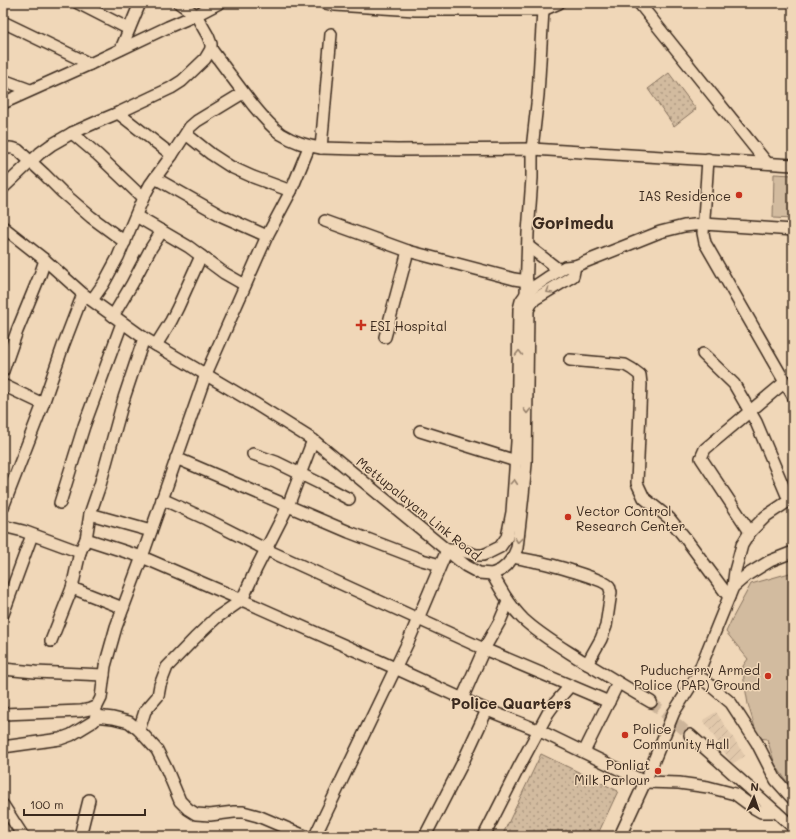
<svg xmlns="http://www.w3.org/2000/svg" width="796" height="839" font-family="Mali,sans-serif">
<defs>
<pattern id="industrial-furrows" width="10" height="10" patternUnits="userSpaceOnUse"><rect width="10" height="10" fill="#e1c8ab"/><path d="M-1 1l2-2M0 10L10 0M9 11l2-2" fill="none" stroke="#c2ac93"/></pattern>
<pattern id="park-dots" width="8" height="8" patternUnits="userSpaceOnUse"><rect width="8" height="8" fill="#d2bb9f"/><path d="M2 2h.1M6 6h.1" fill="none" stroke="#ac9881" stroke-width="1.8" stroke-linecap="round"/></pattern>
</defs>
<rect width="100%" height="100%" fill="#f0d7b8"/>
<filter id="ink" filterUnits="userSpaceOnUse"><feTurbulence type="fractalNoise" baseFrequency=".025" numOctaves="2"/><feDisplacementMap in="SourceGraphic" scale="8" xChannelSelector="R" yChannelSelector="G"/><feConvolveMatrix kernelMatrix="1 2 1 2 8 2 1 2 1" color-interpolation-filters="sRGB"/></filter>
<g filter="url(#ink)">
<!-- industrial -->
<path fill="url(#industrial-furrows)" d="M716,712L745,756L732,764L703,720Z"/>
<!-- grass -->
<g fill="#d2bb9f" stroke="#86725e">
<path d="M774,174L793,175V219L773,218Z"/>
<path d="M793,572V791L775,764L767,739L758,738L748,704L744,681L743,666L748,659L726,632L732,619L751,584Z"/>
</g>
<!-- park -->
<g fill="url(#park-dots)" stroke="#86725e">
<path d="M669,73L696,109L674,126L648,89Z"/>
<path d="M541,754L618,791L597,836H502Z"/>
</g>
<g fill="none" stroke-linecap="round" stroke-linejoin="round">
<!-- minor-tunnel -->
<path stroke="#ccb499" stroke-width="11" stroke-dasharray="11 5.5" stroke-linecap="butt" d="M651,702L673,720L690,735"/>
<!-- minor casing -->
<g stroke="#3b2a1e" stroke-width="14">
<g id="minor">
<path d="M78,3L129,29"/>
<path d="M325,3L335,5L415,10H543L559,3"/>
<path d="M639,3L767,163"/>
<path d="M3,22L90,64"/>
<path d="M121,49L140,3"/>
<path d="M211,49C225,68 239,87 253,105C262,116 270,126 281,134C294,142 307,146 321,148L397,150L532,149L793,165"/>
<path d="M3,80L30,90"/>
<path d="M3,103L90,64L168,27L196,15L219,3"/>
<path d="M118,113L172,155"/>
<path d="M72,133L98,155L143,198"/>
<path d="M186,134L211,154L231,167L253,177L291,191"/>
<path d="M321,148L331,34"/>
<path d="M3,150C8,147 12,147 18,150L44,174L62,192L91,217L125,242"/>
<path d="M708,159L703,233L705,243L793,396"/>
<path d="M155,178L222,216L267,236"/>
<path d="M3,188L40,153L51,145L72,133L99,121L118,113L171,88L182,81L205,59L211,49V44L208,36L196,15L179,3"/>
<path d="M136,216L189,247L224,273L245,285"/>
<path d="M325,221L408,251L514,279L527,281"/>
<path d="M3,227L45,260L83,294L144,338L254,403L313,440L466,566L479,573L492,574L501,570L507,565L513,557L517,548L523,495L526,464L528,310L531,304L535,299L573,276L575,266"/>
<path d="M528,246L559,270"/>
<path d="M526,294L528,233L532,178V149L538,95L543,10"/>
<path d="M92,300L104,283L118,257L143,198L150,185L172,155L190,127L197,121L243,93"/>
<path d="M113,316L132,284L151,248L162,231"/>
<path d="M385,337L408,251"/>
<path d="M156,345L171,321L178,307L201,256"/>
<path d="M703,354L734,384L756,422L789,500"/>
<path d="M570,360L625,365L632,369L640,375L641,384L637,483L644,498L669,518L686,539L729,597"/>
<path d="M3,371L17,331L40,275L45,260"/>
<path d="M3,385L43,404"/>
<path d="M420,431L516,461"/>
<path d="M253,454L276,462L319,483L349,499"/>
<path d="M176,458L349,532L422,560L440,565"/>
<path d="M162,499L206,519L267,550L484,649L609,702"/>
<path d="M60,503L84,426L122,323"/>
<path d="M3,507L43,404L63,346L83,294"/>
<path d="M90,514L151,531"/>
<path d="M3,526L23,531L80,552"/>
<path d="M750,532L701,458L705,449L785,382"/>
<path d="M86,539L142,557L242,600L395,668L487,710L538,730L645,782L679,783L708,787L735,794L754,808L761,812H776"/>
<path d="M447,550H460L476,555H483L488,553L500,547L507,537L512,512L517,442L519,309L521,301L526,294L535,286L547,278L565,267L575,266L660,232L684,226L704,224L793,230"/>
<path d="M513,557C521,559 530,560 538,562C550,564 603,579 609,586C610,587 610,591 611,592L606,626L601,639L587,664"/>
<path d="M492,574C501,590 510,606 523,619C540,635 561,647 581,660C604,674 627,688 651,702"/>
<path d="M733,587L735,571L742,545L750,532L766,516L793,498"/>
<path d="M72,588L123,608"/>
<path d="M3,614L32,535"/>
<path d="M51,641L72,588L80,552L86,539L90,514L100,485L124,398L144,338"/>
<path d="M3,669L35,672L104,675"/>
<path d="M697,676L704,680L731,703L757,743L776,780L793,799"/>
<path d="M462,699L484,649L500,621L508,602"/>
<path d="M3,714L81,711L90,709L97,706L101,698L105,666L116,627L142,557L206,374L267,236L291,191L309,147"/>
<path d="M96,716L113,718L129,722L139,730L157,750L167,770L180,801L188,809L196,814L210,815L234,812H243L258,816L305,836"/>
<path d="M139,730L145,711L158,696L160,685L167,667L195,638L216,618L242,600L256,569L288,506L313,440"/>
<path d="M690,735L793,827"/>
<path d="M3,747L60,739L71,735L94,721L96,716V711"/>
<path d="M584,752L618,683"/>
<path d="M3,805L23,836"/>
<path d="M80,836L89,800"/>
<path d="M315,836L409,640L447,550"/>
<path d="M425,836L462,764L487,710"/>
<path d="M484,836L520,765L548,713L556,702L570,686"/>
<path d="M620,836L645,782L674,712L697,676L733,587L747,575L770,561L793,552"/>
</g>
</g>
<!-- minor -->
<use href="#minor" stroke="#f0d7b8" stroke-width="11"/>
</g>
<!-- one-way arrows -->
<defs><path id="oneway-chevron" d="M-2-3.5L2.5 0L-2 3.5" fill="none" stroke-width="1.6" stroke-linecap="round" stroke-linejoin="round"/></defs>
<g stroke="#96806b">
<use href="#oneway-chevron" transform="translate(549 291) rotate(149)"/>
<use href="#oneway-chevron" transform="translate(519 353) rotate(-89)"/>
<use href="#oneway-chevron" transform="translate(527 411) rotate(91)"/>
<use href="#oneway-chevron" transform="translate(514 482) rotate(-86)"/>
<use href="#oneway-chevron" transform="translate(518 540) rotate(97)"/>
</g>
</g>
<!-- markers -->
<g fill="#c8321e" stroke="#f0d7b8" stroke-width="1.5">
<circle cx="739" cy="195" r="4"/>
<path d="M359 319h4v4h4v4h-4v4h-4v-4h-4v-4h4z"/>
<circle cx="568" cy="517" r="4"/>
<circle cx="768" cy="676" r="4"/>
<circle cx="625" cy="735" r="4"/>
<circle cx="658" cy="771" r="4"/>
</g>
<g text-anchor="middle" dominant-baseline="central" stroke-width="3" stroke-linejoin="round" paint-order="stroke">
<!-- poi labels -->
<g font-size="13" fill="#3b2a1e" stroke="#f0d7b8" text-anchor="end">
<text x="731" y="195">IAS Residence</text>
<text x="370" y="325" text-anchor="start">ESI Hospital</text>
<text x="576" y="510" text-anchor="start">Vector Control<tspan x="576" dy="15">Research Center</tspan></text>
<text x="760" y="669">Puducherry Armed<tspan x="760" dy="15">Police (PAP) Ground</tspan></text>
<text x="633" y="728" text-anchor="start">Police<tspan x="633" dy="15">Community Hall</tspan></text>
<text x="650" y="764">Ponliat<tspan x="650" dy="15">Milk Parlour</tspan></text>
</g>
<!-- street labels -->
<g font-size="13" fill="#3b2a1e" stroke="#f0d7b8">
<text transform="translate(419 508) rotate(39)">Mettupalayam Link Road</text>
</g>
<!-- quarter labels -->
<g font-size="15" font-weight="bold" fill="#3b2a1e" stroke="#f0d7b8">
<text x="511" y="703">Police Quarters</text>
</g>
<!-- district labels -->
<g font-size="17" font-weight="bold" fill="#3b2a1e" stroke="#f0d7b8">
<text x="573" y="222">Gorimedu</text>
</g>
</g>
<!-- margin -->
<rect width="796" height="839" fill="none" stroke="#f0d7b8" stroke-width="16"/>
<rect x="8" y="8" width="780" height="823" fill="none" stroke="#3b2a1e" stroke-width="1.5" filter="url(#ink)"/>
<!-- north arrow -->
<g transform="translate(754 797) rotate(3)" stroke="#f0d7b8" stroke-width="3" paint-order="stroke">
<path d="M0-3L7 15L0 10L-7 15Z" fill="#3b2a1e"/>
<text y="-6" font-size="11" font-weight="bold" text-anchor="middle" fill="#3b2a1e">N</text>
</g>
<!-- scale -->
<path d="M24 809v6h121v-6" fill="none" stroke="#3b2a1e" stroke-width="2"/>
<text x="30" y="809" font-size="12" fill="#3b2a1e" stroke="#f0d7b8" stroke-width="3" paint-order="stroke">100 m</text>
</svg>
